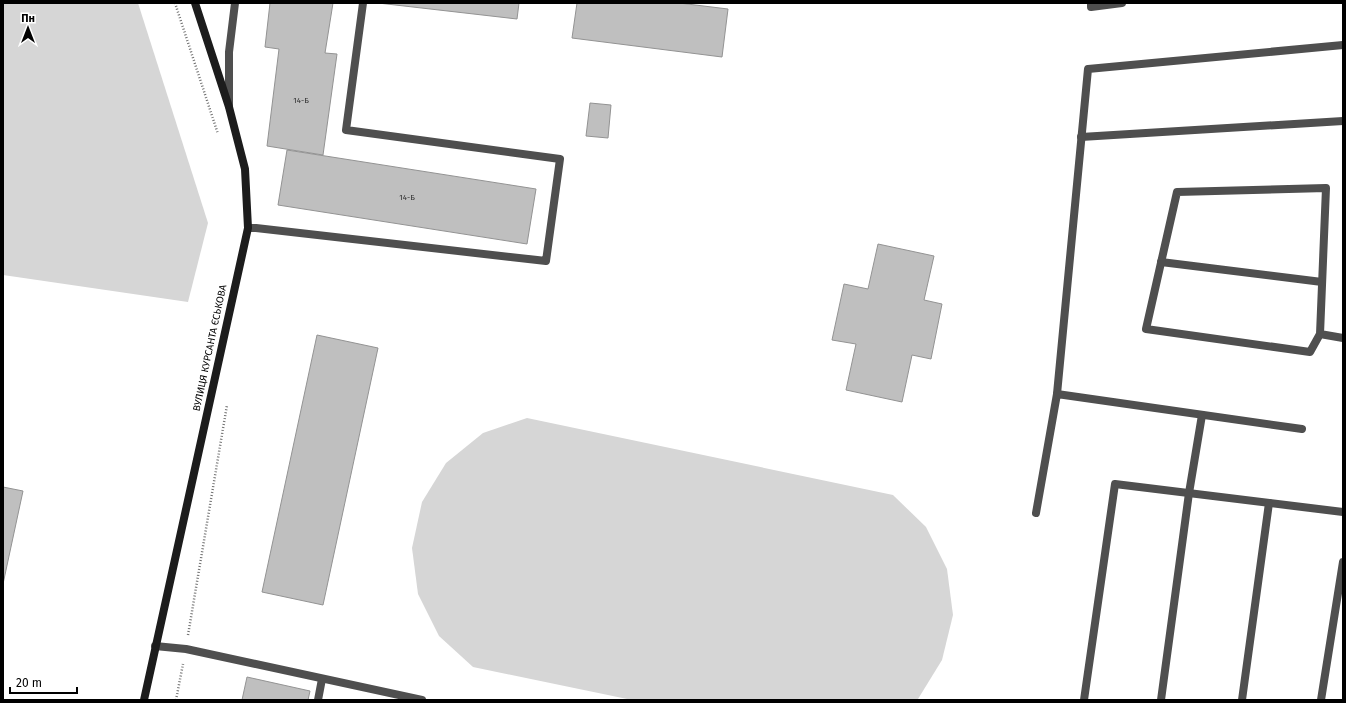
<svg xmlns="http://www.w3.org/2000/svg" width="1346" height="703" font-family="'Fira Sans',sans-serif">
<rect width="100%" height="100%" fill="#fff"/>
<!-- green -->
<g fill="#d6d6d6">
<path d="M3,3H138L208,223L188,302L3,275Z"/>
<path d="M527,418L893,495L926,527L947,569L953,615L942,660L918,699L916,700H632L473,667L439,636L418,594L412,548L422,502L446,463L483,433Z"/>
</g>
<!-- building -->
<g fill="#bfbfbf" stroke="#939393">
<path d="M270,3H333L325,53L337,54L323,155L267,146L279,49L265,47Z"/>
<path d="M378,3H519L517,19Z"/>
<path d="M577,3H679L728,9L722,57L572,38Z"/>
<path d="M590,103L611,105L608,138L586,136Z"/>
<path d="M287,150L536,189L527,244L278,205Z"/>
<path d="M878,244L934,256L924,300L942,304L931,359L912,355L902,402L846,390L856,344L832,340L844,284L868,289Z"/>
<path d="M317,335L378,348L323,605L262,592Z"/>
<path d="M3,487L23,491L3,584Z"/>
<path d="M247,677L310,691L308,700H242Z"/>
</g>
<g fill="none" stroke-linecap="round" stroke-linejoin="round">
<!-- path -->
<g stroke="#717171" stroke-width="2.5" stroke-dasharray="1 2" stroke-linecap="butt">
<path d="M175,3L218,134"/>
<path d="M188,635L227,405"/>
<path d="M176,700L183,664"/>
</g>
<!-- lane -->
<g stroke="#4f4f4f" stroke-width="8">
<path d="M1091,3V7L1122,3"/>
<path d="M229,106V52L235,3"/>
<path d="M1081,137L1343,121"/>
<path d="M248,228H256L546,261L560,159L346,130L363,3"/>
<path d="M1161,262L1322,282"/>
<path d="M1320,334L1310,352L1146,329L1177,192L1326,188L1320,334L1343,338"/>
<path d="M1057,394L1088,69L1343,45"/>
<path d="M1036,513L1057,394L1302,429"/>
<path d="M155,646L186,649L422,700"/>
<path d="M318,700L322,679"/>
<path d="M1084,700L1115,484L1343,512"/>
<path d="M1161,700L1189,493L1202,415"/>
<path d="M1242,700L1269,503"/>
<path d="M1321,700L1343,562"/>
</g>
<!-- secondary -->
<path stroke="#1c1c1c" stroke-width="8" d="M144,700L248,228L245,169L229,107L195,3"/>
</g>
<g text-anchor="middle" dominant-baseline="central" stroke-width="3.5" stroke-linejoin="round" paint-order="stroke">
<!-- number labels -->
<g font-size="8" fill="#303030">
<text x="301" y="100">14-Б</text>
<text x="407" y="197">14-Б</text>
</g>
<!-- street labels -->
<g font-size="10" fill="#000" stroke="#fff">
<text transform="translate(210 348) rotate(-78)">ВУЛИЦЯ КУРСАНТА ЄСЬКОВА</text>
</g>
</g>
<!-- border -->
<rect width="1346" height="703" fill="none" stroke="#000000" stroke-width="8"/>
<!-- north arrow -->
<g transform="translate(28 28)" stroke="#ffffff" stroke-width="3" paint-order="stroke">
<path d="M0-3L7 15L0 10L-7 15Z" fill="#000000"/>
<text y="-6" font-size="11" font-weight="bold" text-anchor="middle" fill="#000000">Пн</text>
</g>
<!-- scale -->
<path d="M10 687v6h67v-6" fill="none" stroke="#000000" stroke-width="2"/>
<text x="16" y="687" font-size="12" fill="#000000" stroke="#ffffff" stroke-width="3" paint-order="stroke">20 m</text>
</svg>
